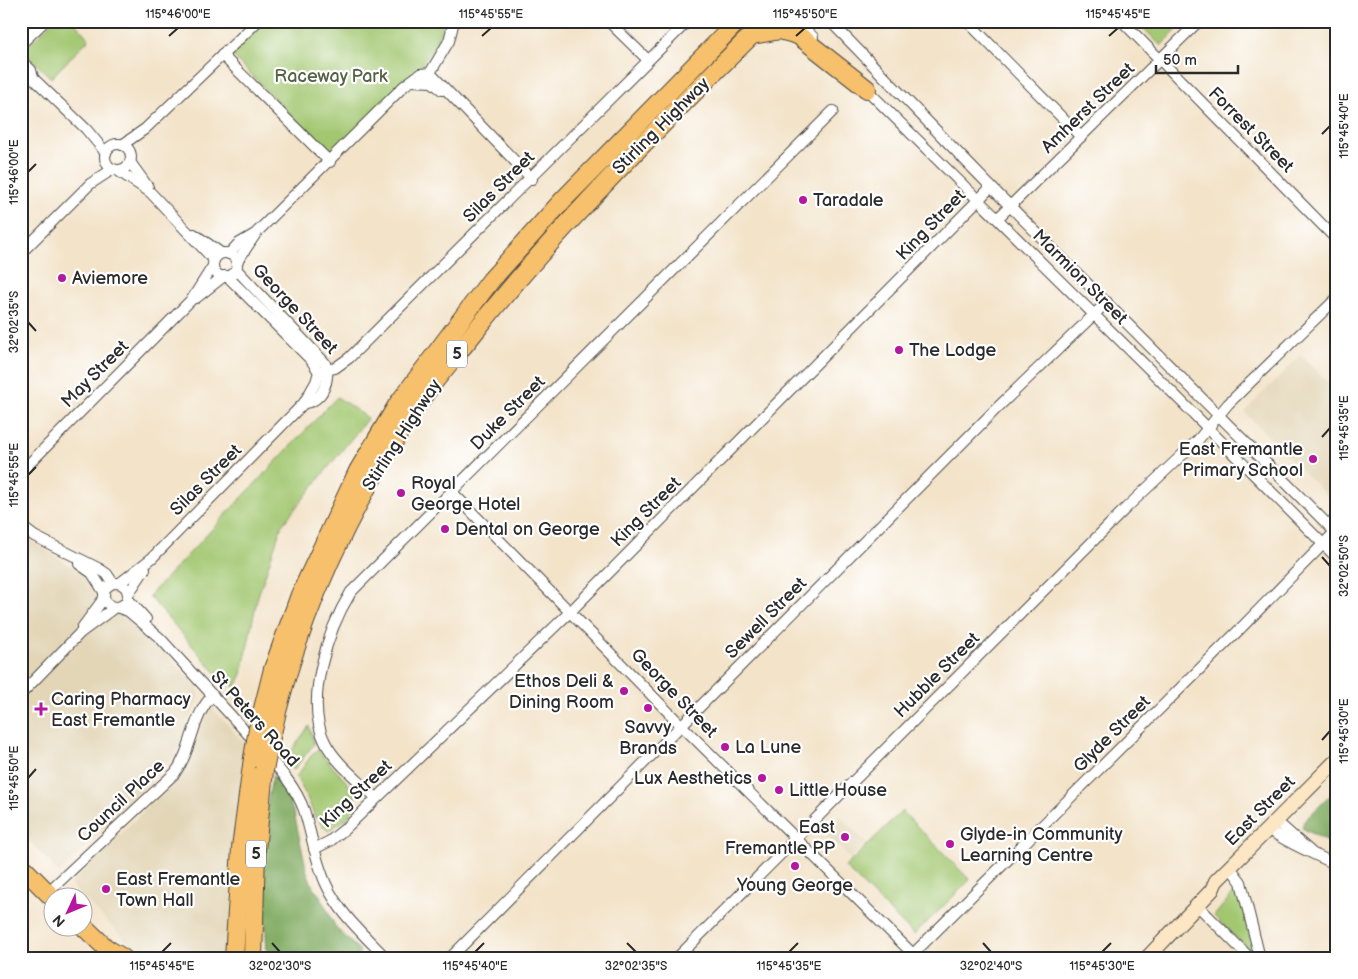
<svg xmlns="http://www.w3.org/2000/svg" width="1358" height="979" font-family="'Balsamiq Sans',sans-serif">
<rect width="100%" height="100%" fill="#fff"/>
<filter id="ink" filterUnits="userSpaceOnUse"><feTurbulence type="fractalNoise" baseFrequency=".02" numOctaves="2"/><feDisplacementMap in="SourceGraphic" scale="10" xChannelSelector="R" yChannelSelector="G"/><feConvolveMatrix kernelMatrix="1 2 1 2 8 2 1 2 1" color-interpolation-filters="sRGB"/></filter>
<filter id="wash" filterUnits="userSpaceOnUse"><feTurbulence type="fractalNoise" baseFrequency=".0096" numOctaves="4" result="noise"/><feDisplacementMap in="SourceGraphic" scale="20" xChannelSelector="R" yChannelSelector="G"/><feGaussianBlur stdDeviation="1.12" result="paint"/><feColorMatrix in="noise" values="0 0 0 0 0 0 0 0 0 0 0 0 0 0 0 0 0 1.4 0 .05"/><feComposite in="paint" operator="in"/></filter>
<g filter="url(#wash)">
<rect width="100%" height="100%" fill="#f3e3c9"/>
<!-- built -->
<g fill="#e3d6b7">
<path d="M1301,355L1337,391V506L1244,412Z"/>
<path d="M21,534L82,573L91,583L96,595L112,612L119,610L129,614L198,688L199,693L198,702L189,718L176,756L59,873L21,832Z"/>
<path d="M213,709L247,746L227,958H143L70,884L185,770L193,754L204,714Z"/>
<path d="M840,816L866,843L850,859L824,831Z"/>
</g>
<!-- green -->
<g fill="#a3c771" stroke="#67794e">
<path d="M53,21H73L89,39L51,78L23,51Z"/>
<path d="M265,21H444V23L434,47L419,69L330,156L232,55Z"/>
<path d="M1136,21H1186L1161,46Z"/>
<path d="M337,397L368,418L282,525L257,599L242,674L236,687L222,680L149,596Z"/>
<path d="M309,726L314,744L293,771L279,752L292,750Z"/>
<path d="M318,750L357,794L352,803L316,819L306,795L296,777L314,752Z"/>
<path d="M358,803L349,814L351,816L328,831L319,822Z"/>
<path d="M902,811L970,880L914,935L845,867Z"/>
<path d="M1236,890H1238L1254,950L1251,952L1214,916Z"/>
</g>
<!-- forest -->
<g fill="#82ac63" stroke="#566c47">
<path d="M273,775L283,789L294,813L307,872L314,889L319,894L336,928L359,950L360,953L354,958H267C265,898 258,834 273,775Z"/>
<path d="M1337,789V847L1302,828L1304,821Z"/>
</g>
</g>
<g filter="url(#ink)">
<g fill="none" stroke-linecap="round" stroke-linejoin="round">
<!-- street casing -->
<g stroke="#494743" stroke-width="12">
<g id="street">
<path d="M608,21L648,60"/>
<path d="M796,21L813,37"/>
<path d="M830,21L991,187L1337,534"/>
<path d="M967,21L1081,137"/>
<path d="M1122,21L1337,240"/>
<path d="M21,33L34,21"/>
<path d="M21,44L45,21"/>
<path d="M222,55L330,162"/>
<path d="M21,61L31,70L33,78"/>
<path d="M21,71L33,78L86,129L106,153"/>
<path d="M430,73L532,179"/>
<path d="M430,73L449,41L454,21"/>
<path d="M411,81L432,82L442,90"/>
<path d="M863,86L1150,370L1337,558"/>
<circle cx="118" cy="157" r="13"/>
<path d="M122,145L145,129L258,21"/>
<path d="M130,162L148,187"/>
<path d="M117,170L150,192L214,260"/>
<path d="M998,218L1199,21"/>
<path d="M194,234L221,253"/>
<path d="M21,253L90,184L113,169"/>
<circle cx="225" cy="265" r="12"/>
<path d="M229,254L238,244L255,234L404,86L420,74L430,73"/>
<path d="M237,262L255,235"/>
<path d="M236,269L325,363C332,378 322,403 304,403"/>
<path d="M227,276L311,360L319,372"/>
<path d="M196,298L224,276"/>
<path d="M319,372L335,368L349,358L688,21"/>
<path d="M21,472L192,299L213,266"/>
<path d="M452,492L682,726L917,958"/>
<path d="M21,526L34,536L98,568L107,574L113,583"/>
<path d="M79,564L92,573L104,592"/>
<circle cx="116" cy="595" r="12"/>
<path d="M120,583L152,558L304,403L316,382L319,372"/>
<path d="M129,593L145,569"/>
<path d="M128,599L146,619"/>
<path d="M119,608L128,611L160,638L256,743"/>
<path d="M82,628L104,598"/>
<path d="M21,694L80,633L114,608"/>
<path d="M266,754C281,771 296,788 304,810C312,835 315,860 326,884C339,913 364,935 386,958"/>
<path d="M376,798C360,781 336,764 325,742C304,701 328,629 351,592L833,111"/>
<path d="M1276,821L1311,852"/>
<path d="M1268,829C1290,845 1313,853 1337,865"/>
<path d="M314,849L330,841L346,828L571,611L991,187"/>
<path d="M1230,867L1241,882L1260,958"/>
<path d="M48,892L175,773C193,749 191,717 213,695"/>
<path d="M1197,905L1250,958"/>
<path d="M910,957L1242,627L1335,532"/>
<path d="M450,958L996,409L1107,302"/>
<path d="M677,958L1126,508L1198,440L1228,404L1337,298"/>
</g>
</g>
<!-- secondary casing -->
<g stroke="#494743" stroke-width="16">
<path id="secondary" d="M1147,958L1212,890L1216,881L1337,760"/>
</g>
<!-- highway casing -->
<g stroke="#494743" stroke-width="20">
<g id="highway">
<path d="M752,35L780,30L798,35L867,89"/>
<path d="M258,729L273,669L300,595L358,471L398,404L491,280L563,200L738,21"/>
<path d="M270,742C295,622 348,510 415,408C432,382 454,358 473,334C562,222 664,122 766,21"/>
<path d="M21,866L52,897"/>
<path d="M82,925L106,948L123,958"/>
<path d="M234,958L241,848L253,758"/>
<path d="M253,958L256,850L264,770"/>
</g>
</g>
<!-- street -->
<use href="#street" stroke="#fff" stroke-width="10"/>
<!-- secondary -->
<use href="#secondary" stroke="#fce6c4" stroke-width="14"/>
<!-- highway -->
<use href="#highway" stroke="#f7c06c" stroke-width="18"/>
<!-- highway-bridge casing -->
<g stroke="#494743" stroke-width="20" stroke-linecap="butt">
<g id="highway-bridge">
<path d="M253,758L258,729"/>
<path d="M264,770L270,742"/>
</g>
</g>
<!-- highway-bridge -->
<use href="#highway-bridge" stroke="#f7c06c" stroke-width="18"/>
</g>
</g>
<!-- ticks -->
<path fill="none" stroke="#2b2b2b" stroke-width="2" d="M169,36L178,28M482,36L491,28M796,36L805,28M1109,36L1118,28M1322,134L1330,126M28,172L36,164M28,322L36,331M1322,437L1330,428M28,475L36,467M1322,557L1330,566M1322,740L1330,731M28,778L36,769M272,943L280,952M627,943L636,952M983,943L991,952M162,952L171,943M475,952L484,943M789,952L798,943M1102,952L1111,943"/>
<!-- markers -->
<g fill="#b5179e" stroke="#fff" stroke-width="2">
<circle cx="803" cy="200" r="5"/>
<circle cx="62" cy="278" r="5"/>
<circle cx="899" cy="350" r="5"/>
<circle cx="1313" cy="459" r="5"/>
<circle cx="401" cy="493" r="5"/>
<circle cx="445" cy="529" r="5"/>
<circle cx="624" cy="691" r="5"/>
<circle cx="648" cy="708" r="5"/>
<path d="M38.5 701.5h5v5h5v5h-5v5h-5v-5h-5v-5h5z"/>
<circle cx="725" cy="747" r="5"/>
<circle cx="762" cy="778" r="5"/>
<circle cx="779" cy="790" r="5"/>
<circle cx="845" cy="837" r="5"/>
<circle cx="950" cy="844" r="5"/>
<circle cx="795" cy="866" r="5"/>
<circle cx="106" cy="889" r="5"/>
</g>
<g text-anchor="middle" dominant-baseline="central" stroke-width="4.5" stroke-linejoin="round" paint-order="stroke">
<!-- shield labels -->
<g fill="#fff" stroke="#6b6b6b" stroke-width="1">
<rect x="447" y="340.5" width="20" height="27" rx="4"/>
<rect x="246" y="840.5" width="20" height="27" rx="4"/>
</g>
<g font-size="16" font-weight="bold" fill="#2b2b2b">
<text x="457" y="354">5</text>
<text x="256" y="854">5</text>
</g>
<!-- park labels -->
<g font-size="18" fill="#556244" stroke="#fff">
<text x="331" y="76">Raceway Park</text>
</g>
<!-- street labels -->
<g font-size="18" fill="#2b2b2b" stroke="#fff">
<text transform="translate(1088 108) rotate(-44)">Amherst Street</text>
<text transform="translate(661 126) rotate(-45)">Stirling Highway</text>
<text transform="translate(1251 130) rotate(45)">Forrest Street</text>
<text transform="translate(499 187) rotate(-45)">Silas Street</text>
<text transform="translate(931 225) rotate(-46)">King Street</text>
<text transform="translate(1080 277) rotate(45)">Marmion Street</text>
<text transform="translate(295 309) rotate(47)">George Street</text>
<text transform="translate(95 374) rotate(-45)">May Street</text>
<text transform="translate(508 413) rotate(-45)">Duke Street</text>
<text transform="translate(402 435) rotate(-57)">Stirling Highway</text>
<text transform="translate(206 480) rotate(-45)">Silas Street</text>
<text transform="translate(646 512) rotate(-45)">King Street</text>
<text transform="translate(766 618) rotate(-45)">Sewell Street</text>
<text transform="translate(937 675) rotate(-45)">Hubble Street</text>
<text transform="translate(674 693) rotate(46)">George Street</text>
<text transform="translate(255 719) rotate(48)">St Peters Road</text>
<text transform="translate(1112 734) rotate(-45)">Glyde Street</text>
<text transform="translate(356 794) rotate(-43)">King Street</text>
<text transform="translate(121 801) rotate(-43)">Council Place</text>
<text transform="translate(1260 811) rotate(-45)">East Street</text>
</g>
<!-- poi labels -->
<g font-size="18" fill="#2b2b2b" stroke="#fff" text-anchor="start">
<text x="813" y="200">Taradale</text>
<text x="72" y="278">Aviemore</text>
<text x="909" y="350">The Lodge</text>
<text x="1303" y="449" text-anchor="end">East Fremantle<tspan x="1303" dy="21">Primary School</tspan></text>
<text x="411" y="483">Royal<tspan x="411" dy="21">George Hotel</tspan></text>
<text x="455" y="529">Dental on George</text>
<text x="614" y="681" text-anchor="end">Ethos Deli &amp;<tspan x="614" dy="21">Dining Room</tspan></text>
<text x="51" y="699">Caring Pharmacy<tspan x="51" dy="21">East Fremantle</tspan></text>
<text x="648" y="727" text-anchor="middle">Savvy<tspan x="648" dy="21">Brands</tspan></text>
<text x="735" y="747">La Lune</text>
<text x="752" y="778" text-anchor="end">Lux Aesthetics</text>
<text x="789" y="790">Little House</text>
<text x="835" y="827" text-anchor="end">East<tspan x="835" dy="21">Fremantle PP</tspan></text>
<text x="960" y="834">Glyde-in Community<tspan x="960" dy="21">Learning Centre</tspan></text>
<text x="116" y="879">East Fremantle<tspan x="116" dy="21">Town Hall</tspan></text>
<text x="795" y="885" text-anchor="middle">Young George</text>
</g>
</g>
<!-- margin -->
<rect width="1358" height="979" fill="none" stroke="#fff" stroke-width="55"/>
<!-- north arrow -->
<g transform="translate(68 912) rotate(226)"><circle r="24" fill="#ffffff" stroke="#aaaaaa"/>
<path d="M0-4L9 19L0 12L-9 19Z" fill="#b5179e"/>
<text y="-8" font-size="14" font-weight="bold" text-anchor="middle" fill="#2b2b2b">N</text>
</g>
<!-- scale -->
<path d="M1156 65v8h82v-8" fill="none" stroke="#2b2b2b" stroke-width="2.5"/>
<text x="1163" y="65" font-size="15" fill="#2b2b2b" stroke="#ffffff" stroke-width="4" paint-order="stroke">50 m</text>
<rect x="28" y="28" width="1302" height="924" fill="none" stroke="#2b2b2b" stroke-width="2"/>
<g font-size="12" text-anchor="middle" fill="#2b2b2b">
<text x="178" y="18">115°46'00"E</text>
<text x="491" y="18">115°45'55"E</text>
<text x="805" y="18">115°45'50"E</text>
<text x="1118" y="18">115°45'45"E</text>
<text transform="translate(1344 126) rotate(-90)" y="4">115°45'40"E</text>
<text transform="translate(14 172) rotate(-90)" y="4">115°46'00"E</text>
<text transform="translate(14 322) rotate(-90)" y="4">32°02'35"S</text>
<text transform="translate(1344 428) rotate(-90)" y="4">115°45'35"E</text>
<text transform="translate(14 475) rotate(-90)" y="4">115°45'55"E</text>
<text transform="translate(1344 566) rotate(-90)" y="4">32°02'50"S</text>
<text transform="translate(1344 731) rotate(-90)" y="4">115°45'30"E</text>
<text transform="translate(14 778) rotate(-90)" y="4">115°45'50"E</text>
<text x="162" y="970">115°45'45"E</text>
<text x="280" y="970">32°02'30"S</text>
<text x="475" y="970">115°45'40"E</text>
<text x="636" y="970">32°02'35"S</text>
<text x="789" y="970">115°45'35"E</text>
<text x="991" y="970">32°02'40"S</text>
<text x="1102" y="970">115°45'30"E</text>
</g>
</svg>
